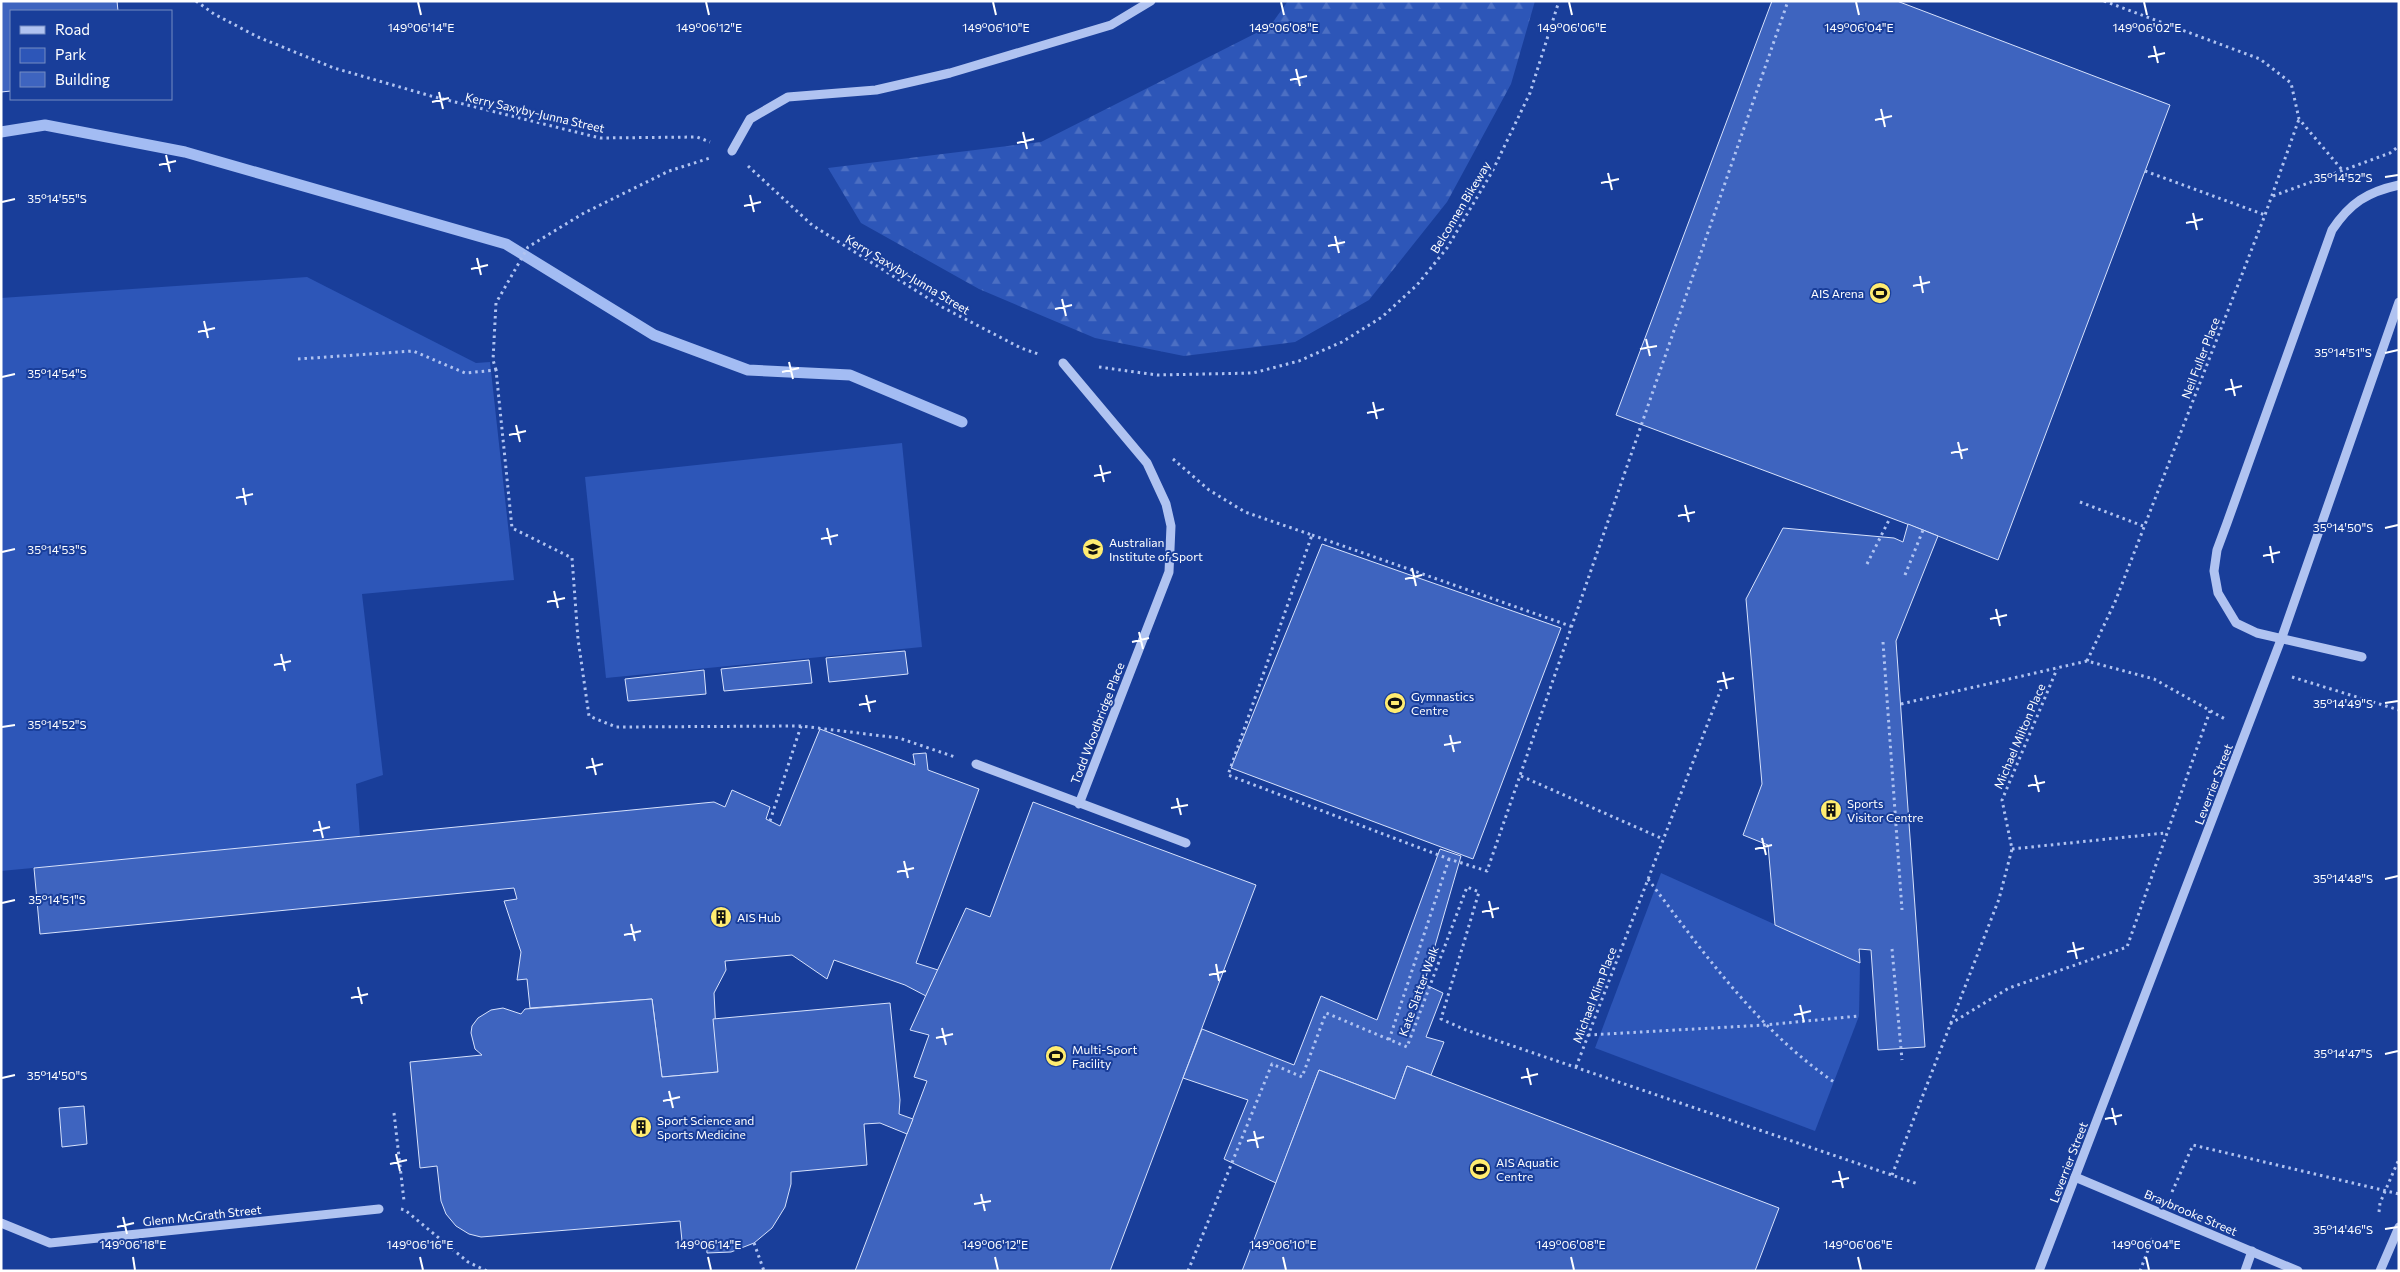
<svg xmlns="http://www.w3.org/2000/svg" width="2400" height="1272" font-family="Commissioner,sans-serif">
<defs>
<pattern id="forest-firs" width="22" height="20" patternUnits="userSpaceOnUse" patternTransform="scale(1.25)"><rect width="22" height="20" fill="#2d56b8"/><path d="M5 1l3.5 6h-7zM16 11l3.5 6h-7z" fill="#4c6fc3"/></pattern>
</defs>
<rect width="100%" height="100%" fill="#193e9a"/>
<!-- forest -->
<path fill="url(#forest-firs)" d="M1288,1H1535L1511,84L1447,202L1369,300L1295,342L1184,356L1095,338L979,289L861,223L828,168L1041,142L1270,26Z"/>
<!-- park -->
<g fill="#2d56b8">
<path d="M307,277L476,363L490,362L514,580L362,594L383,775L356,784L360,837L1,871V298Z"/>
<path d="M902,443L922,647L606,678L585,477Z"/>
<path d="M1661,873L1860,963L1859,1016L1815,1131L1595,1048Z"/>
</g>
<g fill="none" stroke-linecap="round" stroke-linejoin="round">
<!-- stream -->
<path stroke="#a3bcf3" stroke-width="11" d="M1,132L45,125L185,152L506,244L654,335L748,370L850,375L962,422"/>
</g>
<!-- building -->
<g fill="#3e64bf" stroke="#d7e2fc">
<path d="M1,1H117L118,11H11V91L1,92Z"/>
<path d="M1772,1H1897L2170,105L1998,560L1923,530L1616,415Z"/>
<path d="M1908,524L1938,536L1896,641L1925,1047L1878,1050L1871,950L1859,949L1860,963L1775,925L1768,845L1743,835L1762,784L1746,599L1783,528L1894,538L1903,542Z"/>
<path d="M1322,544L1561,628L1473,859L1231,768Z"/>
<path d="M905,651L908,674L829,682L826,658Z"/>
<path d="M809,660L812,683L724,691L721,669Z"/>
<path d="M704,670L706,694L628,701L625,679Z"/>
<path d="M820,729L915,765L913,754L926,753L928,770L979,789L916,963L938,970L926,996L905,985L834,960L827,979L792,955L725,961L726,970L714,993L718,1072L662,1077L652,999L530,1008L527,979L517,980L521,952L504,901L517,899L514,888L40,934L34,868L714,802L725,807L732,790L770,807L766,819L780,826Z"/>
<path d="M1033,802L1256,885L1110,1271H855L927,1081L914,1077L929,1035L910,1030L966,908L990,917Z"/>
<path d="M1440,849L1461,856L1424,984L1443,993L1426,1037L1444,1042L1431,1075L1407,1066L1395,1099L1319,1070L1276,1183L1224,1159L1248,1100L1183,1078L1202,1029L1294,1065L1321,996L1377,1020Z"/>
<path d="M652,999L662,1077L718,1072L713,1019L890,1003L900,1100L899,1114L913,1119L907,1134L880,1123L864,1124L867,1165L791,1172V1184L785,1207L772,1228L754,1243L731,1252L707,1253L706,1240L682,1241L680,1221L481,1237L469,1234L456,1226L446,1214L441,1201L437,1166L420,1168L410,1062L482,1055L475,1049L471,1033L472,1026L478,1018L491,1010L503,1008L521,1014L525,1009Z"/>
<path d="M1407,1066L1779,1208L1755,1271H1242L1319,1070L1395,1099Z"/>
<path d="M84,1106L87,1144L62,1147L59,1108Z"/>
</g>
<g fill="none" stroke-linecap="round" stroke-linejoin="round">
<!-- path -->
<g stroke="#b0c3f1" stroke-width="3" stroke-dasharray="2.5 4" stroke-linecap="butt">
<path d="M196,1L214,14L258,37L334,68L431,96L600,138L697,137L710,142"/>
<path d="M2104,1L2260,59L2291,83L2299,119L2343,171"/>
<path d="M748,166L812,225L942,307L1021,348L1041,355"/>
<path d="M2145,171L2265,215"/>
<path d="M2273,196L2390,153L2399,146"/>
<path d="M298,359L413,351L465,373L496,370L512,528L572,558L578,639L589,716L616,727L801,726L899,738L955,757"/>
<path d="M1099,367L1157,375L1253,373L1299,361L1342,342L1382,317L1417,285L1447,248L1492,172L1530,93L1559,1"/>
<path d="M496,370L493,360L496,303L528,247L584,213L669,171L710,158"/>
<path d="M1173,459L1209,490L1245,512L1312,535L1228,775L1449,859L1487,871L1788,1"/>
<path d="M2080,502L2143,526"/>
<path d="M1312,535L1573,627"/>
<path d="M1867,564L1890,518"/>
<path d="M1905,575L1923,530"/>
<path d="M1883,642L1902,910"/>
<path d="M2087,661L2115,602L2265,215L2299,119"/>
<path d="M2292,677L2399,710"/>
<path d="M1901,704L2087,661L2154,679L2225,719"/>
<path d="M1521,776L1663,839"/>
<path d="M770,821L801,726"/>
<path d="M2012,849L2165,833"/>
<path d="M1648,879C1703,952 1758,1030 1834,1082"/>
<path d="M1892,949L1902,1060"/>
<path d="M1950,1024L2009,988L2127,947L2210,711"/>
<path d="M1588,1035L1765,1025L1859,1016"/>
<path d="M1389,1040L1449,859"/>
<path d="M1576,1067L1721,689"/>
<path d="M394,1113L404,1201"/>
<path d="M1892,1175L1999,899L2012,849L2002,800L2057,669"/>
<path d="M2172,1192L2193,1145L2399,1194"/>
<path d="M401,1209L405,1210L468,1262L487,1271"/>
<path d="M2379,1212L2380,1203L2399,1159"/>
<path d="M754,1243L764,1271"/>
<path d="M1188,1271L1272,1064L1302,1077L1326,1013L1407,1047L1467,887L1479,892L1441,1019L1466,1030L1918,1184"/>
<path d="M2140,1271L2153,1237"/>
</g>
<!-- minor -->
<g stroke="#b0c3f1" stroke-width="9">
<path d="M732,151L750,119L788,97L876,90L950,73L1111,25L1151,1"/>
<path d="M1063,363L1147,463L1166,504L1171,526L1169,572L1079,804"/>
<path d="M2362,657L2257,633L2236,623L2218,593L2214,571L2217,550L2227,523L2332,230C2350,203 2367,192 2399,185"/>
<path d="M976,764L1186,843"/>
<path d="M2075,1177L2298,1271"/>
<path d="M1,1223L50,1243L379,1209"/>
<path d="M2039,1271L2282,637L2399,302"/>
<path d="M2245,1271L2252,1251"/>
<path d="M2380,1271L2399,1227"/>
</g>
</g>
<!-- ticks -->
<path fill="none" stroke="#fff" stroke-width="2" d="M418,2L421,15M706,2L709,15M993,2L996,15M1281,2L1284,15M1569,2L1572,15M1856,2L1859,15M2144,2L2147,15M2154,46L2158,63M2148,57L2165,53M1296,69L1300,86M1290,80L1307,76M439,92L443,109M432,102L449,98M1881,109L1885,127M1875,120L1892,116M1023,132L1027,149M1017,143L1034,139M166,155L170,172M159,165L176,161M1608,173L1612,190M2385,177L2398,175M1601,183L1619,179M750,195L754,212M2,202L15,199M744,206L761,202M2193,213L2197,230M2186,223L2203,219M1335,236L1339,253M1328,246L1345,242M477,258L481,275M471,269L488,265M1920,276L1923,293M1913,286L1930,282M1062,299L1066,316M1055,309L1072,305M204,321L208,338M198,332L215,328M1646,339L1650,356M1640,349L1657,346M2385,353L2398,350M789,362L793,379M782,372L799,368M2,377L15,374M2231,379L2235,396M2225,390L2242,386M1373,402L1377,419M1367,413L1384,409M516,425L520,442M509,435L526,431M1958,442L1962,459M1951,453L1968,449M1100,465L1104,482M1094,476L1111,472M243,488L246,505M236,498L253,494M1685,505L1689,522M1678,516L1695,512M827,528L831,545M2385,528L2398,525M821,539L838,535M2270,546L2273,563M2,552L15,549M2263,556L2280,552M1412,568L1416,586M1405,579L1422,575M554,591L558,608M547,602L565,598M1996,609L2000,626M1990,619L2007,615M1139,632L1143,649M1132,642L1149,638M281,654L285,671M274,665L291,661M1723,672L1727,689M1717,682L1734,678M866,695L870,712M2385,703L2398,701M859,705L876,701M2,727L15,725M1450,735L1454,752M1444,745L1461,742M592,758L596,775M586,768L603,764M2035,775L2039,792M2028,786L2045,782M1177,798L1181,815M1171,808L1188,805M319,821L323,838M313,831L330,827M1762,838L1766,855M1755,849L1772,845M904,861L908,878M897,872L914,868M2385,879L2398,876M1489,901L1493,918M2,903L15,900M1482,912L1499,908M631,924L635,941M624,935L641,931M2073,942L2077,959M2067,952L2084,948M1216,964L1219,981M1209,975L1226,971M358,987L362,1004M351,998L368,994M1800,1005L1804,1022M1794,1015L1811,1011M942,1028L946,1045M936,1038L953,1034M2385,1054L2398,1051M1527,1068L1531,1085M2,1078L15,1075M1521,1078L1538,1074M669,1091L673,1108M663,1101L680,1097M2112,1108L2116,1125M2105,1119L2122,1115M1254,1131L1258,1148M1247,1141L1264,1137M396,1154L400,1171M390,1164L407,1160M1839,1171L1843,1188M1832,1182L1849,1178M981,1194L985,1211M974,1204L991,1201M123,1217L127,1234M117,1227L134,1223M2385,1229L2398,1227M133,1257L135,1270M420,1257L423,1270M708,1257L711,1270M995,1257L998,1270M1283,1257L1286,1270M1571,1257L1574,1270M1858,1257L1861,1270M2146,1257L2149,1270"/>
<!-- icons -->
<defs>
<g id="stadium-disc" transform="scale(1.125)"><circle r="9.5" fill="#ffec70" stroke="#193e9a"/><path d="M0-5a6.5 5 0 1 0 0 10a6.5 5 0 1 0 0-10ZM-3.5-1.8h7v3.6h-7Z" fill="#111"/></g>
<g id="university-disc" transform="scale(1.125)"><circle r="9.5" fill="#ffec70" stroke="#193e9a"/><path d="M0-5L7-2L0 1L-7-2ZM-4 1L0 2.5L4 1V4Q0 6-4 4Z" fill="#111"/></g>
<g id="building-disc" transform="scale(1.125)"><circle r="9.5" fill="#ffec70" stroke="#193e9a"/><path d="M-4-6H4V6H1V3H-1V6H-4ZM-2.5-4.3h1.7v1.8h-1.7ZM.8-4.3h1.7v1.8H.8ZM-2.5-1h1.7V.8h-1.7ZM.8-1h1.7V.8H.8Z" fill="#111"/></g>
</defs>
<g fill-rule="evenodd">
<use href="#stadium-disc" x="1880" y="293"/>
<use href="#university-disc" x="1093" y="549"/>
<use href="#stadium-disc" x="1395" y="703"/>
<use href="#building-disc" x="1831" y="810"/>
<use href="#building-disc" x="721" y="917"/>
<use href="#stadium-disc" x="1056" y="1056"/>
<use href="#building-disc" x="641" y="1127"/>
<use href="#stadium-disc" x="1480" y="1169"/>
</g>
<g text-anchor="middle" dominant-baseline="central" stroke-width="4" stroke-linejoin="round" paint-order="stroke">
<!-- street labels -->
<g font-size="12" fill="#fff" stroke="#193e9a">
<text transform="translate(535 112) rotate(13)">Kerry Saxyby-Junna Street</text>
<text transform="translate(1460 207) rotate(-59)">Belconnen Bikeway</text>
<text transform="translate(908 274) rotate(31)">Kerry Saxyby-Junna Street</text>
<text transform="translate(2200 358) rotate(-69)">Neil Fuller Place</text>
<text transform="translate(1097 723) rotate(-69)">Todd Woodbridge Place</text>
<text transform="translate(2019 736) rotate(-67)">Michael Milton Place</text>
<text transform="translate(2213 784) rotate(-69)">Leverrier Street</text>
<text transform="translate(1418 991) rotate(-70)">Kate Slatter Walk</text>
<text transform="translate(1594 995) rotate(-69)">Michael Klim Place</text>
<text transform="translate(2068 1162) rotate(-69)">Leverrier Street</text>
<text transform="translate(2191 1212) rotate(23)">Braybrooke Street</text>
<text transform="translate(202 1215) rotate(-6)">Glenn McGrath Street</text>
</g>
<!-- poi labels -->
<g font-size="12" fill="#fff" stroke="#193e9a" text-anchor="start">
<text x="1864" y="293" text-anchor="end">AIS Arena</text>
<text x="1109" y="542">Australian<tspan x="1109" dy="14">Institute of Sport</tspan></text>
<text x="1411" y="696">Gymnastics<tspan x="1411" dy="14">Centre</tspan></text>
<text x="1847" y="803">Sports<tspan x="1847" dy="14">Visitor Centre</tspan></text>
<text x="737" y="917">AIS Hub</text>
<text x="1072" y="1049">Multi-Sport<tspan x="1072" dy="14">Facility</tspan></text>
<text x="657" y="1120">Sport Science and<tspan x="657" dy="14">Sports Medicine</tspan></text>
<text x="1496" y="1162">AIS Aquatic<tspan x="1496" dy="14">Centre</tspan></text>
</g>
</g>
<g font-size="12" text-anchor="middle" fill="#fff" stroke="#193e9a" stroke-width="4" stroke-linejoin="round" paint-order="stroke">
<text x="421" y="32">149°06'14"E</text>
<text x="709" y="32">149°06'12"E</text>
<text x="996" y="32">149°06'10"E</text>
<text x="1284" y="32">149°06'08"E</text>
<text x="1572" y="32">149°06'06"E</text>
<text x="1859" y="32">149°06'04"E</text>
<text x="2147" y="32">149°06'02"E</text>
<text x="2343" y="182">35°14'52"S</text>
<text x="57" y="203">35°14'55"S</text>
<text x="2343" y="357">35°14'51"S</text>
<text x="57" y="378">35°14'54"S</text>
<text x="2343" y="532">35°14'50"S</text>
<text x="57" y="554">35°14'53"S</text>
<text x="2343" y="708">35°14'49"S</text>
<text x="57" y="729">35°14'52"S</text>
<text x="2343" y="883">35°14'48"S</text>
<text x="57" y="904">35°14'51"S</text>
<text x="2343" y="1058">35°14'47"S</text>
<text x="57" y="1080">35°14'50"S</text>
<text x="2343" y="1234">35°14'46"S</text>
<text x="133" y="1249">149°06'18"E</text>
<text x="420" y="1249">149°06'16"E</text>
<text x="708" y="1249">149°06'14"E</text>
<text x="995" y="1249">149°06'12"E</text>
<text x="1283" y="1249">149°06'10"E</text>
<text x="1571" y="1249">149°06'08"E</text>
<text x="1858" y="1249">149°06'06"E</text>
<text x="2146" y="1249">149°06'04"E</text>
</g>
<!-- border -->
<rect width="2400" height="1272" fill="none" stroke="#ffffff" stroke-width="5"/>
<!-- legend -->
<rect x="10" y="10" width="162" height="90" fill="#193e9a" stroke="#758bc2"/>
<rect x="20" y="26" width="25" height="8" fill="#b0c3f1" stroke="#758bc2"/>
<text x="55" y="35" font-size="15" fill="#ffffff">Road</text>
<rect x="20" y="48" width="25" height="15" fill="#2d56b8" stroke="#758bc2"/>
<text x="55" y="60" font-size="15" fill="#ffffff">Park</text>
<rect x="20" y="72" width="25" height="15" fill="#3e64bf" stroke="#758bc2"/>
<text x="55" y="85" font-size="15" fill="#ffffff">Building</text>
</svg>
